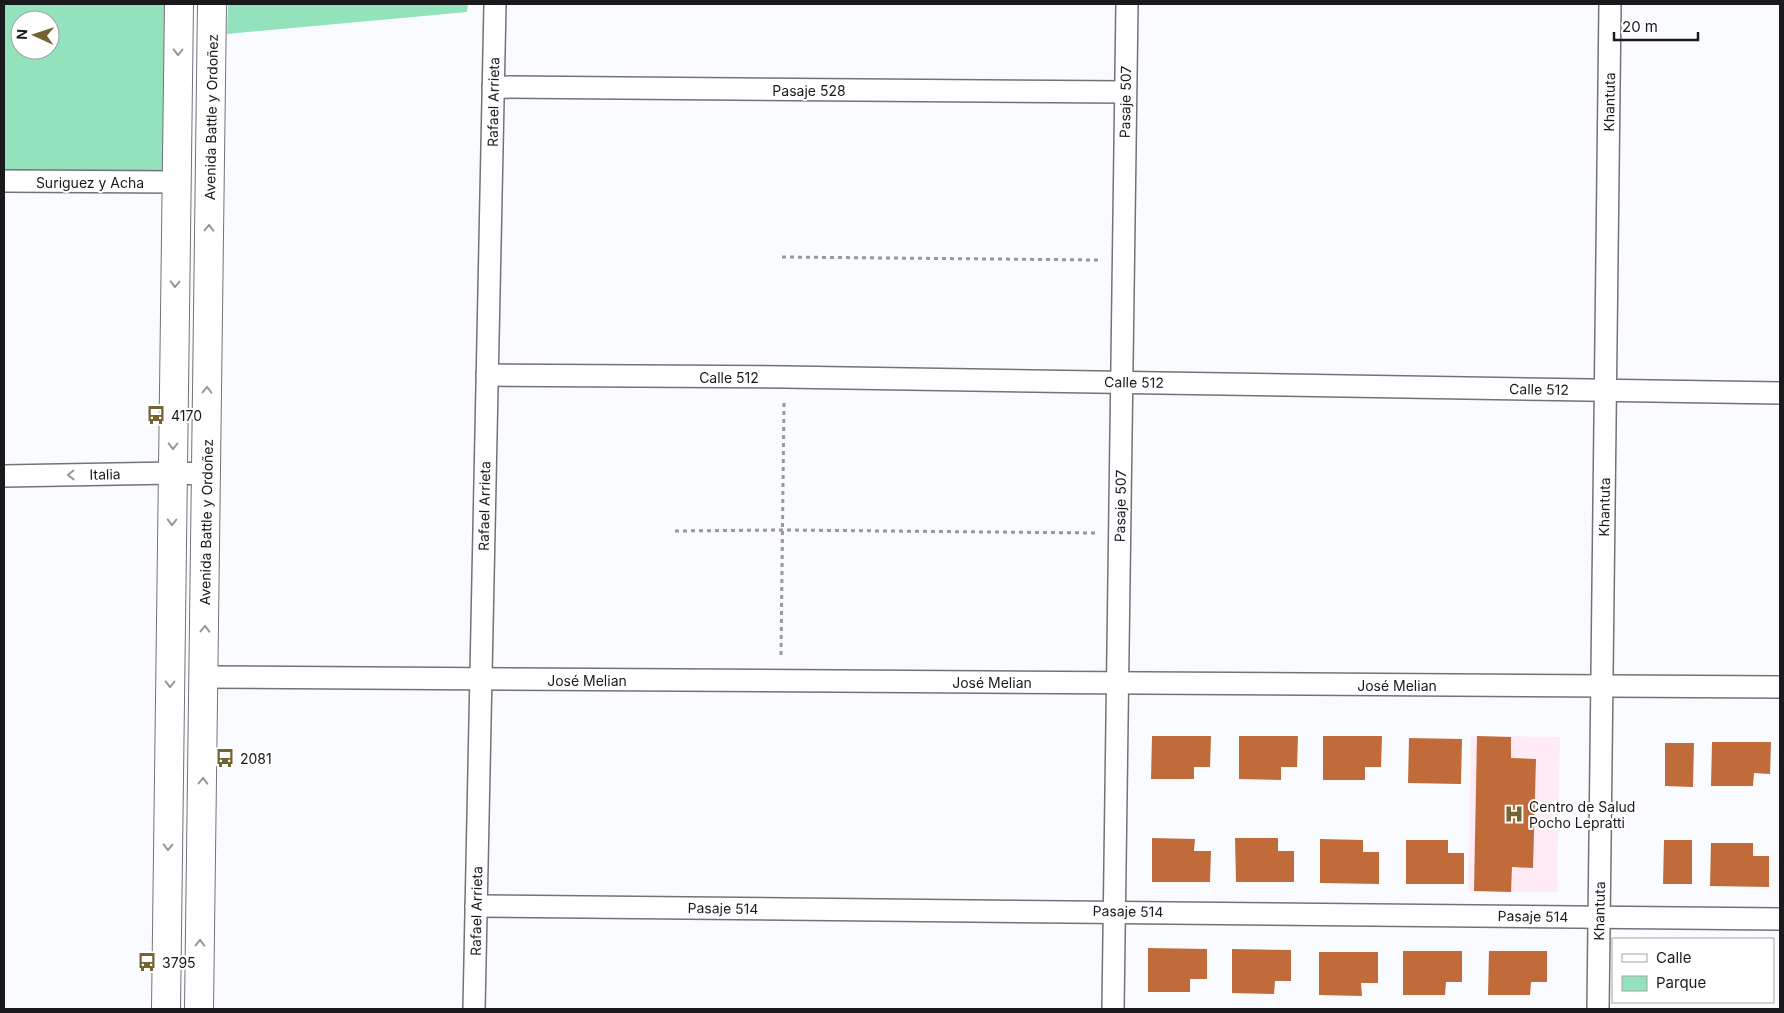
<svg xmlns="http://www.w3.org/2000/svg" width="1784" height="1013" font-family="Inter,sans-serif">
<rect width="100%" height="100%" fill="#fafbff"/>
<!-- medical -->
<path fill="#feebf5" d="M1471,736L1560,737L1557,892L1468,891Z"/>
<!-- green -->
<g fill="#92e2bb" fill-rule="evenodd">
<path d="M4,4H179L177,182L4,181ZM20,20H50V50H20Z"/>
<path d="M228,4H468L467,12L227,34Z"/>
</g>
<!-- building -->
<g fill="#c26b3a">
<path d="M1152,736H1211L1210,767H1194V779H1151Z"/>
<path d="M1239,736H1298L1297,767H1281V780L1239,779Z"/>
<path d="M1323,736H1382L1381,767H1365V780H1323Z"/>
<path d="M1477,736L1511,737V758L1536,759L1533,868L1512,867L1511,892L1474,891Z"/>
<path d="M1409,738L1462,739L1461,784L1408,783Z"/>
<path d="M1712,742H1771L1770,774L1754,773L1753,786H1711Z"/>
<path d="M1665,743H1694L1693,787L1665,786Z"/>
<path d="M1152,838L1195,839L1194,851H1211L1210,882H1152Z"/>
<path d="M1235,838H1278V851H1294V882H1236Z"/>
<path d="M1320,839L1363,840V852H1379V884L1320,883Z"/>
<path d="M1406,840H1448V853H1464V884H1406Z"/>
<path d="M1664,840H1692V884H1663Z"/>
<path d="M1711,843H1753V856H1769V887L1710,886Z"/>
<path d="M1148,948L1207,949V979H1190V992H1148Z"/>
<path d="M1232,949L1291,950V981H1275L1274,994L1232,993Z"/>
<path d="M1403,951H1462V982H1446L1445,995H1403Z"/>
<path d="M1489,951H1547V982H1531L1530,995H1488Z"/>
<path d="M1319,952H1378V983H1361L1362,996L1319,995Z"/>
</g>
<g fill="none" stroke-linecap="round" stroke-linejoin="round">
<!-- street casing -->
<g stroke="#727279" stroke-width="24">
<g id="street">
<path d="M493,87L1125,92"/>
<path d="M4,181L177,182"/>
<path d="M487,375L784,377L1780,393"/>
<path d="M4,476L173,473L206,474"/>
<path d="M204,677L1780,687"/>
<path d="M476,906L1780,919"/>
<path d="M474,1009L495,4"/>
<path d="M1113,1009L1127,4"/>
<path d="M1598,1009L1610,4"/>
</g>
</g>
<!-- secondary casing -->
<g stroke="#727279" stroke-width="30">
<g id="secondary">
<path d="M166,1009L179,4"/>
<path d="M199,1009L212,4"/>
</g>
</g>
<!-- path -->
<g stroke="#99999d" stroke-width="3" stroke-dasharray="4 4" stroke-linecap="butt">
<path d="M782,257L1099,260"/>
<path d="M675,531L782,530L1095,533"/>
<path d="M781,655L784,402"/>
</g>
<!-- street -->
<use href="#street" stroke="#fff" stroke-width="21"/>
<!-- secondary -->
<use href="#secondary" stroke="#fff" stroke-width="28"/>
</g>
<!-- one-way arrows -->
<defs><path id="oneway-chevron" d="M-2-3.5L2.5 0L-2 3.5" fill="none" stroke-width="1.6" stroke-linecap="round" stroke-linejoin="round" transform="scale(1.25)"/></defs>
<g stroke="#989899">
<use href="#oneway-chevron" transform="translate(178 52) rotate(91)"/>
<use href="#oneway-chevron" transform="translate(209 228) rotate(-89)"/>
<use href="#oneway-chevron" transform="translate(175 284) rotate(91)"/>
<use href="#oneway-chevron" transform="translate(207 390) rotate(-89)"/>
<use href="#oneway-chevron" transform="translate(173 446) rotate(91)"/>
<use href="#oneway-chevron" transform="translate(71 475) rotate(179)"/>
<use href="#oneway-chevron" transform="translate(172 522) rotate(91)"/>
<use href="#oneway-chevron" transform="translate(205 629) rotate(-89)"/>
<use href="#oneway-chevron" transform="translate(170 684) rotate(91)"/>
<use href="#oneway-chevron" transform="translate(203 781) rotate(-89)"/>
<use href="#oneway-chevron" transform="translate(168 847) rotate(91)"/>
<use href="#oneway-chevron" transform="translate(200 943) rotate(-89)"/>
</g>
<!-- icons -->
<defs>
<g id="bus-bare" transform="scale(1.5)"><path d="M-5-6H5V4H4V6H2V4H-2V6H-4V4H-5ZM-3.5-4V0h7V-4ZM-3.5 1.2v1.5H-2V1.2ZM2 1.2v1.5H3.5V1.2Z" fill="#746432" stroke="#fff" stroke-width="2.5" paint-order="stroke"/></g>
<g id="hospital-bare" transform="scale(1.5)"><path d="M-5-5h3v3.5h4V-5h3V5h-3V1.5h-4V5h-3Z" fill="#746432" stroke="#fff" stroke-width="2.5" paint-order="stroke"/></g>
</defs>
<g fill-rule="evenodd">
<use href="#bus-bare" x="156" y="415"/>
<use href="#bus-bare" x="225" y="758"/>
<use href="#hospital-bare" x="1514" y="814"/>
<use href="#bus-bare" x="147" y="962"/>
</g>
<g text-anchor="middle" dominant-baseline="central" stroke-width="4" stroke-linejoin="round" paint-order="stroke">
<!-- street labels -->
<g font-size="14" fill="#1a1a1d" stroke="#fff">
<text x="809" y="90">Pasaje 528</text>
<text transform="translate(493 102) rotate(-89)">Rafael Arrieta</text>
<text transform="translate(1125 102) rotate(-89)">Pasaje 507</text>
<text transform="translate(1609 102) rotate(-89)">Khantuta</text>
<text transform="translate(211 117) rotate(-89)">Avenida Battle y Ordoñez</text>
<text x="90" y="182">Suriguez y Acha</text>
<text x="729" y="377">Calle 512</text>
<text transform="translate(1134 382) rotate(1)">Calle 512</text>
<text transform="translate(1539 389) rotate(1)">Calle 512</text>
<text transform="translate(105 474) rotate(-1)">Italia</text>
<text transform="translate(484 506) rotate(-89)">Rafael Arrieta</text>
<text transform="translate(1120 506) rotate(-89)">Pasaje 507</text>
<text transform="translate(1604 507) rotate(-89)">Khantuta</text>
<text transform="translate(206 522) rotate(-89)">Avenida Battle y Ordoñez</text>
<text x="587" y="680">José Melian</text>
<text x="992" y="682">José Melian</text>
<text x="1397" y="685">José Melian</text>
<text transform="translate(723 908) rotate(1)">Pasaje 514</text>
<text transform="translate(476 911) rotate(-89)">Rafael Arrieta</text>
<text transform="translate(1128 911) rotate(1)">Pasaje 514</text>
<text transform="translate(1599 911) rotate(-89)">Khantuta</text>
<text transform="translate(1533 916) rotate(1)">Pasaje 514</text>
</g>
<!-- poi labels -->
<g font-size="14" fill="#1a1a1d" stroke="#fff" text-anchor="start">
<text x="171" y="415">4170</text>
<text x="240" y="758">2081</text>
<text x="1529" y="806">Centro de Salud<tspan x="1529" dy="16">Pocho Lepratti</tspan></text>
<text x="162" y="962">3795</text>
</g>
</g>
<!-- border -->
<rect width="1784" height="1013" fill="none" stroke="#1a1a1d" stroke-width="10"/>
<!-- legend -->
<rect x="1612" y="938" width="162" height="65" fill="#ffffff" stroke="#a3a3a5"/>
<rect x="1622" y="954" width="25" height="8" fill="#ffffff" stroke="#a3a3a5"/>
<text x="1656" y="963" font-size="15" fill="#1a1a1d">Calle</text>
<rect x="1622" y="976" width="25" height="15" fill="#92e2bb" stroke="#a3a3a5"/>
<text x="1656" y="988" font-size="15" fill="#1a1a1d">Parque</text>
<!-- north arrow -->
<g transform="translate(35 35) rotate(273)"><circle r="24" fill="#ffffff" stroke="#a3a3a5"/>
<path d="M0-4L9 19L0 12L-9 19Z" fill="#746432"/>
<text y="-8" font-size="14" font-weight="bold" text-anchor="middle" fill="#1a1a1d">N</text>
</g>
<!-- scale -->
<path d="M1614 32v8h84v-8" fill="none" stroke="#1a1a1d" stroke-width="2.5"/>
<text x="1622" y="32" font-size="15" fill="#1a1a1d" stroke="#ffffff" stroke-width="4" paint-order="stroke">20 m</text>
</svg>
